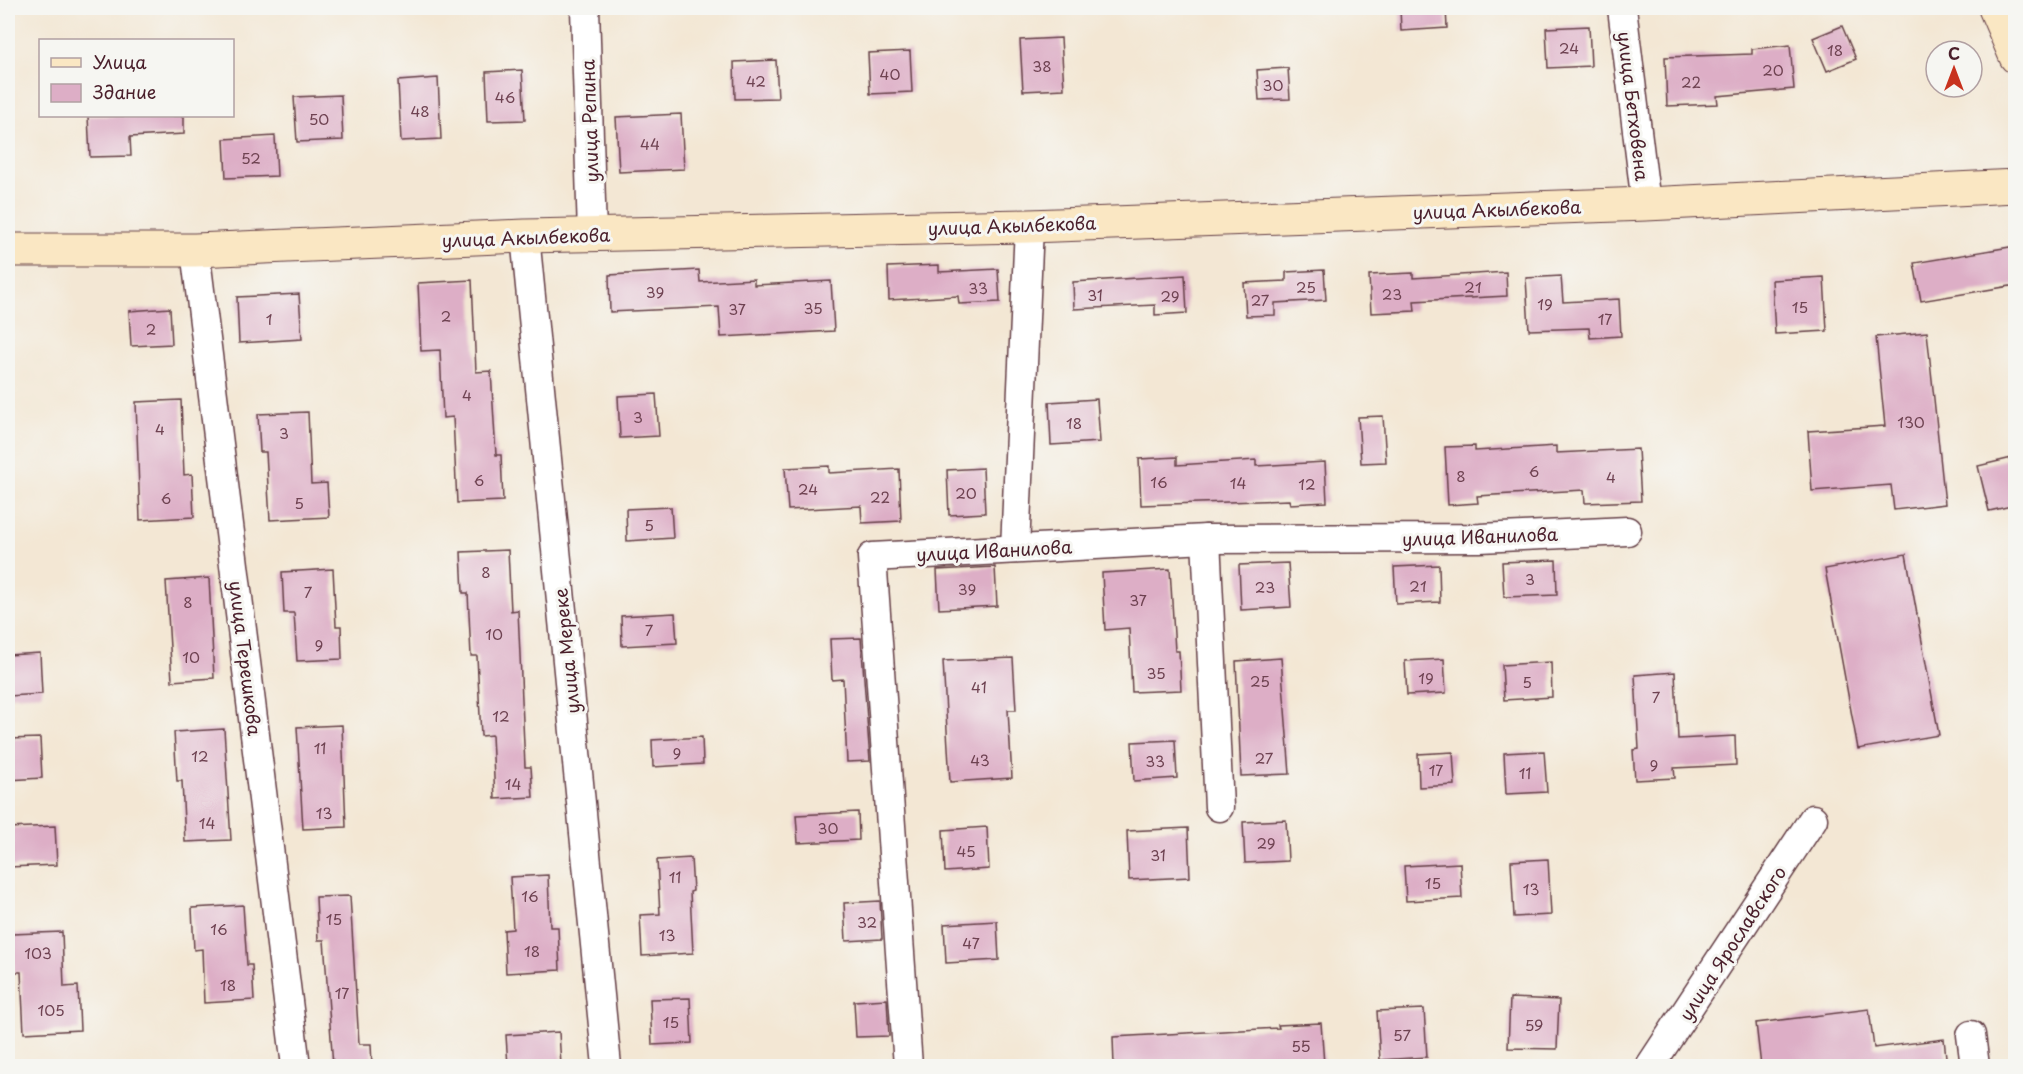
<svg xmlns="http://www.w3.org/2000/svg" width="2023" height="1074" font-family="'Playpen Sans',sans-serif">
<rect width="100%" height="100%" fill="#f6f6f2"/>
<filter id="ink" filterUnits="userSpaceOnUse"><feTurbulence type="fractalNoise" baseFrequency=".0167" numOctaves="2"/><feDisplacementMap in="SourceGraphic" scale="12" xChannelSelector="R" yChannelSelector="G"/><feConvolveMatrix kernelMatrix="1 2 1 2 8 2 1 2 1" color-interpolation-filters="sRGB"/></filter>
<filter id="wash" filterUnits="userSpaceOnUse"><feTurbulence type="fractalNoise" baseFrequency=".008" numOctaves="4" result="noise"/><feDisplacementMap in="SourceGraphic" scale="24" xChannelSelector="R" yChannelSelector="G"/><feGaussianBlur stdDeviation="1.35" result="paint"/><feColorMatrix in="noise" values="0 0 0 0 0 0 0 0 0 0 0 0 0 0 0 0 0 1.4 0 .05"/><feComposite in="paint" operator="in"/></filter>
<g filter="url(#wash)">
<rect width="100%" height="100%" fill="#f3e7d4"/>
<g id="blocks">
<!-- building -->
<g fill="#ddaec6">
<path d="M1400,8H1446L1447,28L1401,31Z"/>
<path d="M1589,26L1591,66L1548,68L1546,28Z"/>
<path d="M1842,26L1856,59L1827,71L1813,38Z"/>
<path d="M1061,38L1064,89L1023,91L1020,40Z"/>
<path d="M1790,45L1794,89L1717,96L1718,104L1667,106L1665,57L1752,54V49Z"/>
<path d="M910,51L912,92L870,94L868,53Z"/>
<path d="M776,60L778,98L735,99L734,62Z"/>
<path d="M1288,68L1290,99L1259,100L1257,70Z"/>
<path d="M522,70L525,120L488,121L486,72Z"/>
<path d="M438,78L441,139L401,141L398,81Z"/>
<path d="M341,95L343,140L297,142L294,97Z"/>
<path d="M681,114L684,169L619,172L616,117Z"/>
<path d="M88,116H184V134L130,137L131,156L90,157Z"/>
<path d="M275,136L277,176L226,178L224,139Z"/>
<path d="M2016,246V285L1921,301L1914,263Z"/>
<path d="M939,265V272L998,269L1000,302L959,304L958,296L889,300L888,267Z"/>
<path d="M699,270L700,282L754,279V285L831,281L834,331L721,337L719,307L610,312L609,275Z"/>
<path d="M1324,270L1326,300L1275,303V315L1246,316L1244,283L1286,281V272Z"/>
<path d="M1506,272L1507,296L1414,301L1415,311L1371,313L1369,275L1413,273V278Z"/>
<path d="M1185,275L1187,313L1155,315V305L1074,309L1073,282Z"/>
<path d="M1561,276L1563,302L1619,299L1621,336L1590,338L1589,328L1529,330L1526,278Z"/>
<path d="M1824,277L1827,331L1775,334L1772,280Z"/>
<path d="M472,280L476,372L491,371L496,455H501L503,501L457,503L453,417L443,418L440,350L421,351L418,283Z"/>
<path d="M299,294L302,339L239,343L237,297Z"/>
<path d="M170,308L172,344L131,346L129,311Z"/>
<path d="M1927,332L1945,504L1894,510L1891,485L1812,491L1808,431L1885,426L1876,337Z"/>
<path d="M656,394L659,436L620,438L618,396Z"/>
<path d="M1097,399L1100,442L1051,445L1049,402Z"/>
<path d="M181,400L184,475L192,474L194,517L140,520L136,402Z"/>
<path d="M308,412L311,484L327,483L329,517L270,520L266,452H260L258,414Z"/>
<path d="M1383,416L1386,462L1361,463L1358,417Z"/>
<path d="M1475,446V451L1556,446V453L1638,449L1641,501L1585,503L1584,490L1477,496L1478,503L1448,505L1445,447Z"/>
<path d="M1177,457V465L1256,460V466L1325,462L1327,502L1290,504L1289,500L1141,505L1139,459Z"/>
<path d="M2016,457V505L1989,511L1978,466Z"/>
<path d="M829,466V473L899,469L901,521L862,523L861,506L788,510L785,468Z"/>
<path d="M983,468L985,513L949,515L947,470Z"/>
<path d="M671,507L673,538L627,541L626,509Z"/>
<path d="M508,550L511,611L518,610L525,767H531L533,797L495,799L492,735L481,736L477,656H471L468,593H463L461,552Z"/>
<path d="M1906,554L1939,735L1858,749L1825,569Z"/>
<path d="M1556,560L1557,595L1504,597L1502,562Z"/>
<path d="M1288,563L1291,607L1241,610L1239,565Z"/>
<path d="M1439,565L1440,602L1396,604L1394,567Z"/>
<path d="M995,567L997,606L939,609L937,570Z"/>
<path d="M333,569L336,626H341L342,659L297,661L294,613H284L282,572Z"/>
<path d="M1170,569L1175,651H1179L1181,690L1132,692L1129,628L1105,630L1102,573Z"/>
<path d="M209,578L214,678L172,681L166,581Z"/>
<path d="M675,613L677,643L622,646L621,616Z"/>
<path d="M861,638L870,761L847,762L843,679L832,680L830,639Z"/>
<path d="M40,653L42,694L8,696V655Z"/>
<path d="M1013,658L1016,710H1008L1012,778L950,782L943,661Z"/>
<path d="M1281,658L1290,774L1241,776L1236,661Z"/>
<path d="M1444,659L1446,693L1407,695L1405,661Z"/>
<path d="M1551,662L1552,697L1504,700L1502,665Z"/>
<path d="M1675,672L1678,739L1735,736L1736,765L1674,768L1675,778L1635,780L1633,750L1639,749L1635,675Z"/>
<path d="M342,725L346,827L303,829L297,727Z"/>
<path d="M224,729L231,840L185,842L182,781H177L174,732Z"/>
<path d="M702,737L703,764L653,767L652,740Z"/>
<path d="M40,738L42,778L8,780V739Z"/>
<path d="M1175,740L1177,778L1134,781L1132,742Z"/>
<path d="M1544,751L1547,792L1506,794L1504,753Z"/>
<path d="M1453,752L1455,785L1419,787L1418,754Z"/>
<path d="M858,812L859,840L798,843L796,815Z"/>
<path d="M1286,820L1288,861L1245,863L1243,822Z"/>
<path d="M55,826L57,865L8,867V828Z"/>
<path d="M987,827L989,869L945,872L943,830Z"/>
<path d="M1188,828L1190,877L1129,880L1127,831Z"/>
<path d="M691,858L693,891L690,892L693,953L642,956L640,915L660,914L657,860Z"/>
<path d="M1548,859L1551,915L1514,917L1511,861Z"/>
<path d="M1460,863L1462,898L1406,901L1404,866Z"/>
<path d="M548,875L550,927H558L560,970L506,973L504,930L513,929L510,877Z"/>
<path d="M350,896L359,1044H371L372,1066H333L324,940H318L316,897Z"/>
<path d="M880,901L882,939L846,941L844,903Z"/>
<path d="M243,905L247,965H252L254,1000L204,1003L202,949L194,950L192,908Z"/>
<path d="M997,921L999,960L946,963L944,924Z"/>
<path d="M62,932L64,987L78,986L80,1030L24,1033L21,972H14L12,934Z"/>
<path d="M690,998L692,1043L652,1045L650,999Z"/>
<path d="M1510,998L1559,1000L1557,1049L1508,1048Z"/>
<path d="M887,999L889,1036L856,1037L854,1001Z"/>
<path d="M1424,1009L1427,1057L1380,1060L1377,1011Z"/>
<path d="M1869,1009L1874,1048L1944,1039L1947,1066H1761L1756,1023Z"/>
<path d="M1321,1023L1324,1064L1114,1066L1113,1037L1279,1028L1278,1025Z"/>
<path d="M559,1032L561,1066H508L506,1035Z"/>
</g>
</g>
</g>
<g filter="url(#ink)">
<use href="#blocks" fill-opacity="0" stroke="#633d44" stroke-width="1.5"/>
<g fill="none" stroke-linecap="round" stroke-linejoin="round">
<!-- street casing -->
<g stroke="#633d44" stroke-width="31">
<g id="street">
<path d="M585,8L592,235"/>
<path d="M1622,8L1646,204"/>
<path d="M525,236L607,1066"/>
<path d="M195,250L296,1066"/>
<path d="M1206,539L1219,807"/>
<path d="M1015,549L1029,226"/>
<path d="M1971,1035L1975,1066"/>
<path d="M908,1066L872,557L1206,539L1480,538L1627,531"/>
<path d="M1650,1066L1813,819"/>
</g>
</g>
<!-- secondary casing -->
<g stroke="#633d44" stroke-width="35">
<g id="secondary">
<path d="M1995,8L2016,57"/>
<path d="M8,250H195L525,236L1029,226L1646,204L2016,186"/>
</g>
</g>
<!-- street -->
<use href="#street" stroke="#fff" stroke-width="28"/>
<!-- secondary -->
<use href="#secondary" stroke="#fae7c3" stroke-width="33"/>
</g>
</g>
<g text-anchor="middle" dominant-baseline="central" stroke-width="6" stroke-linejoin="round" paint-order="stroke">
<!-- number labels -->
<g font-size="15" fill="#6f4352">
<text x="1569" y="47">24</text>
<text x="1835" y="49">18</text>
<text x="1042" y="65">38</text>
<text x="1773" y="69">20</text>
<text x="890" y="73">40</text>
<text x="756" y="80">42</text>
<text x="1691" y="81">22</text>
<text x="1273" y="84">30</text>
<text x="505" y="96">46</text>
<text x="420" y="110">48</text>
<text x="319" y="118">50</text>
<text x="650" y="143">44</text>
<text x="251" y="157">52</text>
<text x="1306" y="286">25</text>
<text x="1473" y="286">21</text>
<text x="978" y="287">33</text>
<text x="655" y="291">39</text>
<text x="1392" y="293">23</text>
<text x="1095" y="294">31</text>
<text x="1170" y="295">29</text>
<text x="1260" y="299">27</text>
<text x="1545" y="303">19</text>
<text x="1800" y="306">15</text>
<text x="813" y="307">35</text>
<text x="737" y="308">37</text>
<text x="446" y="315">2</text>
<text x="269" y="318">1</text>
<text x="1605" y="318">17</text>
<text x="151" y="328">2</text>
<text x="467" y="394">4</text>
<text x="638" y="416">3</text>
<text x="1911" y="421">130</text>
<text x="1074" y="422">18</text>
<text x="160" y="428">4</text>
<text x="284" y="432">3</text>
<text x="1534" y="470">6</text>
<text x="1461" y="475">8</text>
<text x="1611" y="476">4</text>
<text x="479" y="479">6</text>
<text x="1159" y="481">16</text>
<text x="1238" y="482">14</text>
<text x="1307" y="483">12</text>
<text x="808" y="488">24</text>
<text x="966" y="492">20</text>
<text x="880" y="496">22</text>
<text x="166" y="497">6</text>
<text x="299" y="502">5</text>
<text x="649" y="524">5</text>
<text x="486" y="571">8</text>
<text x="1530" y="578">3</text>
<text x="1418" y="585">21</text>
<text x="1265" y="586">23</text>
<text x="967" y="588">39</text>
<text x="308" y="591">7</text>
<text x="1138" y="599">37</text>
<text x="188" y="601">8</text>
<text x="649" y="629">7</text>
<text x="494" y="633">10</text>
<text x="319" y="644">9</text>
<text x="191" y="656">10</text>
<text x="1156" y="672">35</text>
<text x="1426" y="677">19</text>
<text x="1260" y="680">25</text>
<text x="1527" y="681">5</text>
<text x="979" y="686">41</text>
<text x="1656" y="696">7</text>
<text x="501" y="715">12</text>
<text x="320" y="747">11</text>
<text x="677" y="752">9</text>
<text x="200" y="755">12</text>
<text x="1264" y="757">27</text>
<text x="980" y="759">43</text>
<text x="1155" y="760">33</text>
<text x="1654" y="764">9</text>
<text x="1436" y="769">17</text>
<text x="1525" y="772">11</text>
<text x="513" y="783">14</text>
<text x="324" y="812">13</text>
<text x="207" y="822">14</text>
<text x="828" y="827">30</text>
<text x="1266" y="842">29</text>
<text x="966" y="850">45</text>
<text x="1158" y="854">31</text>
<text x="675" y="876">11</text>
<text x="1433" y="882">15</text>
<text x="1531" y="888">13</text>
<text x="530" y="895">16</text>
<text x="334" y="918">15</text>
<text x="867" y="921">32</text>
<text x="219" y="928">16</text>
<text x="667" y="934">13</text>
<text x="971" y="942">47</text>
<text x="532" y="950">18</text>
<text x="38" y="952">103</text>
<text x="228" y="984">18</text>
<text x="342" y="992">17</text>
<text x="51" y="1009">105</text>
<text x="671" y="1021">15</text>
<text x="1534" y="1024">59</text>
<text x="1402" y="1034">57</text>
<text x="1301" y="1045">55</text>
</g>
<!-- street labels -->
<g font-size="18" fill="#4a1f2b" stroke="#f6f6f2">
<text transform="translate(1634 106) rotate(83)">улица Бетховена</text>
<text transform="translate(589 121) rotate(-92)">улица Репина</text>
<text transform="translate(1497 209) rotate(-2)">улица Акылбекова</text>
<text transform="translate(1012 225) rotate(-2)">улица Акылбекова</text>
<text transform="translate(526 237) rotate(-2)">улица Акылбекова</text>
<text transform="translate(1480 536) rotate(-2)">улица Иванилова</text>
<text transform="translate(994 550) rotate(-3)">улица Иванилова</text>
<text transform="translate(566 651) rotate(-96)">улица Мереке</text>
<text transform="translate(246 658) rotate(83)">улица Терешкова</text>
<text transform="translate(1732 943) rotate(-57)">улица Ярославского</text>
</g>
</g>
<!-- margin -->
<rect width="2023" height="1074" fill="none" stroke="#f6f6f2" stroke-width="30"/>
<!-- legend -->
<rect x="39" y="39" width="195" height="78" fill="#f6f6f2" stroke="#b1a0a2" stroke-width="1.5"/>
<rect x="51" y="58" width="30" height="9" fill="#fae7c3" stroke="#b1a0a2" stroke-width="1.5"/>
<text x="93" y="69" font-size="18" fill="#4a1f2b">Улица</text>
<rect x="51" y="84" width="30" height="18" fill="#ddaec6" stroke="#b1a0a2" stroke-width="1.5"/>
<text x="93" y="99" font-size="18" fill="#4a1f2b">Здание</text>
<!-- north arrow -->
<g transform="translate(1954 69)"><circle r="28" fill="#f6f6f2" stroke="#b1a0a2" stroke-width="1.5"/>
<path d="M0-4.5L10 22L0 15L-10 22Z" fill="#c8321e"/>
<text y="-9" font-size="16" font-weight="bold" text-anchor="middle" fill="#4a1f2b">С</text>
</g>
</svg>
